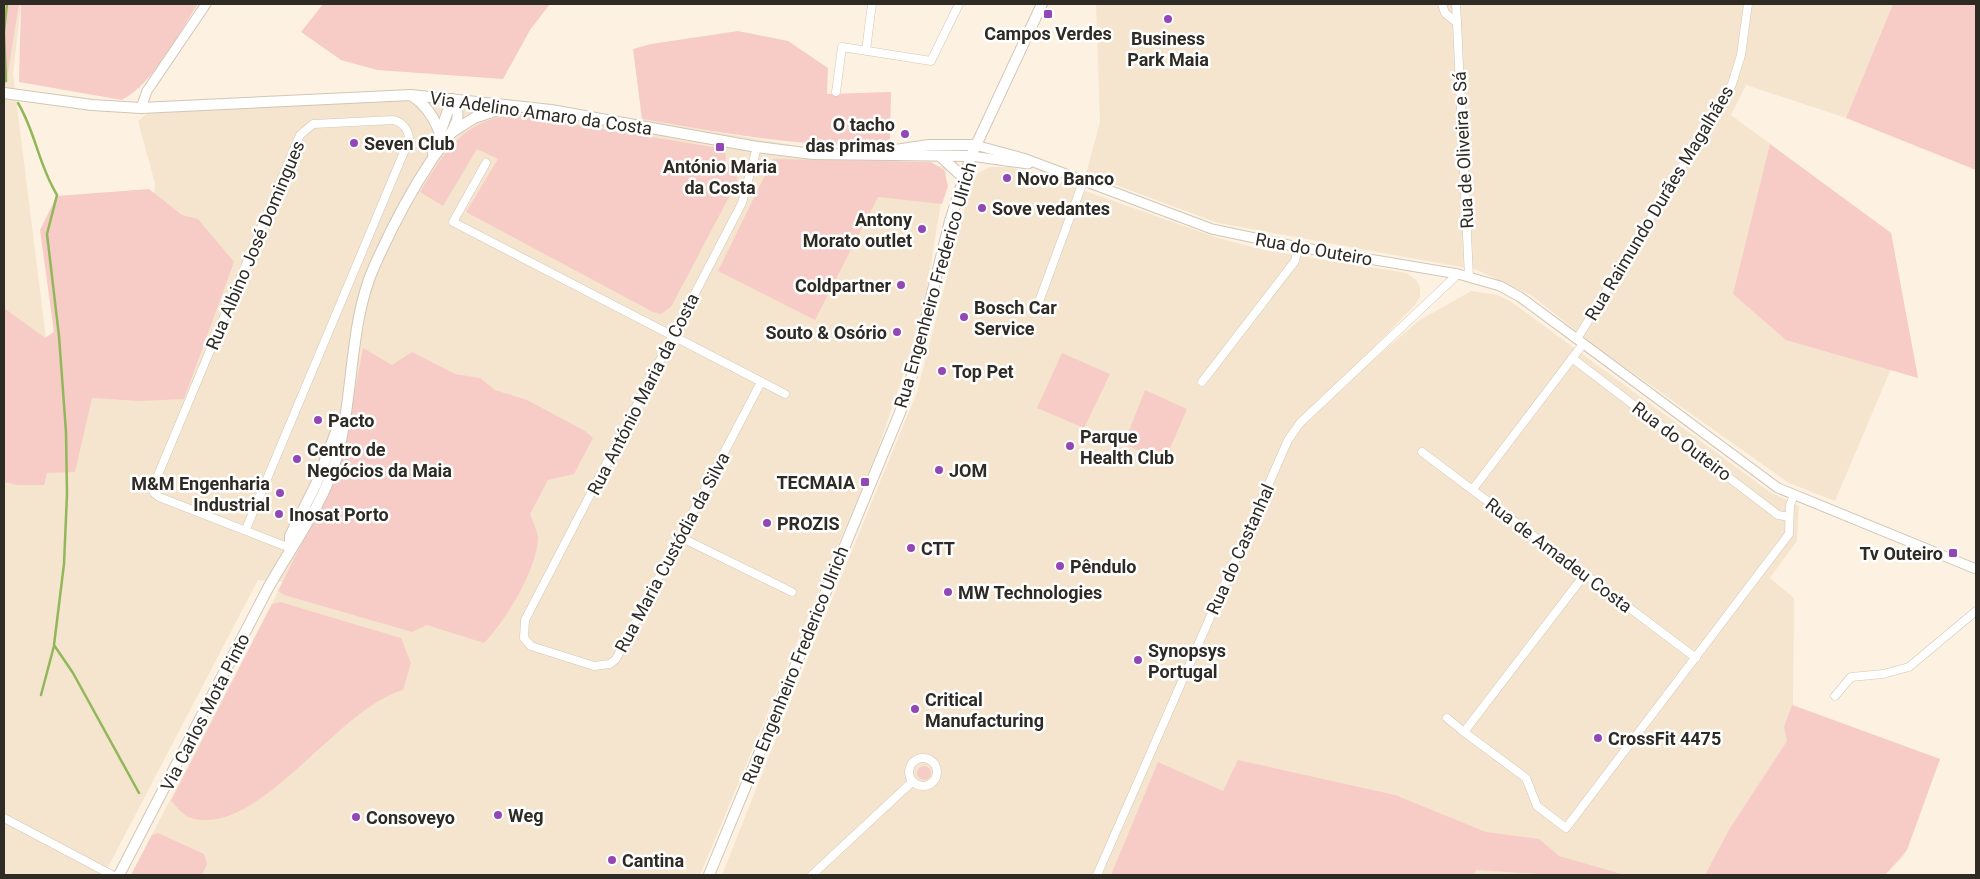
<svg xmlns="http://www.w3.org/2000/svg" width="1980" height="879" font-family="Roboto,sans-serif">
<rect width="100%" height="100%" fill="#fdf2e1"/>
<!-- built -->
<g fill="#f5e5ce">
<path d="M4,4H21L13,74L46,338L108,299L147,256L155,184L138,121L157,105L396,94L542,111L642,119L873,159L947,167L925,300L908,361L877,452L700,875H131L283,582L258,580L104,875H4Z"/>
<path d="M1096,4H1893L1846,118L1746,85L1731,115L1891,233L1918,378L1891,369L1835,501L1789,483L1598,348L1531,295L1477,270L1218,223L1086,174L1100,122Z"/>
<path d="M990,167H1008L1032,172L1215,237L1264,250L1407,273L1416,280L1420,287V297L1415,305L1305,418L1420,320L1471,291L1498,295L1513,303L1770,492L1799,506L1797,541L1770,578L1794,598L1793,705L1940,759L1904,856L1885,875H722L809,655L917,392L970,188L978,173Z"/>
</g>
<!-- green -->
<g fill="#f7ccc6">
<path d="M4,4H19L6,84H4Z"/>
<path d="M21,4H198C178,34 155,82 122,100L19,82Z"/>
<path d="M323,4H550L530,30L503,79L377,70L341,60L301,32Z"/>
<path d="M1893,4H1976V170L1846,118Z"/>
<path d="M738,31L788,41L828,68L827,94L891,92L890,144C806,149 725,133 642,119L633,49L651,44Z"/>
<path d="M516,115L725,149L726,163L737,168V182L671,307L661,314L653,312L466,212L498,159L477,149L443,206L420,192C444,152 465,117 516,115Z"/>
<path d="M1770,144L1891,233L1918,378L1786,340L1733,294Z"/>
<path d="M773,159L931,162L944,170L948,186L942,204L878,197L815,320L718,271Z"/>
<path d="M149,189L182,215L198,219L234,262L184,399L139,401L92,398L75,472L47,473L44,485H17L4,482V308L45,338L54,332L40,230L57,196Z"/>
<path d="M363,348L392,365L412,352L455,374L480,378L495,390L527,400L585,431L593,438L574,474L548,480L530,514C532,521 539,533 538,540C535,573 506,620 484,643L427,625L412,632L284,595L278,591L341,465Z"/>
<path d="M1062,353L1110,374L1084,428L1037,408Z"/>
<path d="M1145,390L1187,409L1164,462L1124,444Z"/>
<path d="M280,602L401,638L411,663L403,690C336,709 259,838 191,818C184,816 176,806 171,801L272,604Z"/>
<path d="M1792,705L1940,759L1907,850L1885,875H1705L1730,828L1787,741L1784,727Z"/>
<path d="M1238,760L1395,795L1486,832L1539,839L1559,856L1625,875H1555L1476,870L1474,875H1111L1158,762L1223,791Z"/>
<circle cx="924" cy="773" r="7"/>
<path d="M158,833L204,854L207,864L202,875H131L152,835Z"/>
</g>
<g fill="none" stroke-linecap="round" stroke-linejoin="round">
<!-- stream -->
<g stroke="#92b75a" stroke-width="2.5">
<path d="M6,81L4,32L7,4"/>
<path d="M18,103C36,133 38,164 57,195L47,234L59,336L66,432L67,494L64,564L54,645L73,673L139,793"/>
<path d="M41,695L54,646"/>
</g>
<!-- minor casing -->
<g stroke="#d1c6b6" stroke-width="9">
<g id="minor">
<path d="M1442,4L1445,13L1457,23L1456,4"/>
<path d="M1457,23L1469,277"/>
<path d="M866,50L872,4"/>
<path d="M836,92L842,47L931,61L959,4"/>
<path d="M757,147L742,203L525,620L524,638L531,646L594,666L610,664L616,659L761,382"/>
<path d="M486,163L453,222L785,394"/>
<path d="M1037,307L1083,182"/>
<path d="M1577,339L1732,84L1741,55L1748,4"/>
<path d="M1572,358L1778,515L1789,517"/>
<path d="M1202,382L1295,261L1298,247"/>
<path d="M1422,452L1696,658"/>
<path d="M1473,489L1583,344"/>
<path d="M246,529L409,140C409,130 403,123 394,120L313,124L300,135L153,487L154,493L159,497L290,548"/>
<path d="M680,537L792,592"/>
<path d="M1835,696L1851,677L1883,674L1909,667L1976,611"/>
<path d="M1447,718L1464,732L1585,574"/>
<path d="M1464,732L1526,778L1537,806L1566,828L1789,534L1790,505L1794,495"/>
<circle cx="923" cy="772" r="14"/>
<path d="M4,818L112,875"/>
<path d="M812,875L912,782"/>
<path d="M1097,875L1288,440L1300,423L1458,274"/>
</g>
</g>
<!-- tertiary casing -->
<g stroke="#d1c6b6" stroke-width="11">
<g id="tertiary">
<path d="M141,108L147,91L206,4"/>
<path d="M975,145L1023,158L1212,229L1298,247L1458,274L1500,286L1520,297L1577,339L1778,488L1976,569"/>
<path d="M971,156L1028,164"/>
</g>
</g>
<!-- secondary casing -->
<g stroke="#d1c6b6" stroke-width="12">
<g id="secondary">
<path d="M4,93L92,105L141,108L411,95L551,110L757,147L813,154L971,156"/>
<path d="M411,95C425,104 433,115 439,131"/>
<path d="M452,132L474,118L507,107"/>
<path d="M882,152L929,145H975"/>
<path d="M433,153L452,99"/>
<path d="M941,157L964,178"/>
<path d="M290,548V536L316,484L339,424"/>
<path d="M119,875L267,590C291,546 324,505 337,456C354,397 349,323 374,267C390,231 409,194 431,161C439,148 451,137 456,123C460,115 456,106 452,99"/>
<path d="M709,875L901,410L909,387L950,221L971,156L1042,4"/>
</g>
</g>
<!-- minor -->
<use href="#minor" stroke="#fff" stroke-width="8"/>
<!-- tertiary -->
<use href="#tertiary" stroke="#fff" stroke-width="9"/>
<!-- secondary -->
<use href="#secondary" stroke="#fff" stroke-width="10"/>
</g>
<!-- markers -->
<g fill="#9346b6" stroke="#fff" stroke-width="2">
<rect x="1043" y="9" width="10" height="10" rx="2.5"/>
<circle cx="1168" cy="19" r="5"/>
<circle cx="905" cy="134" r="5"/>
<circle cx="354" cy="143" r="5"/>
<rect x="715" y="142" width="10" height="10" rx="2.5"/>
<circle cx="1007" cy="178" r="5"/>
<circle cx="982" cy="208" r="5"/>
<circle cx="922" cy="229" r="5"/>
<circle cx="901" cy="285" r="5"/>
<circle cx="964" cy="317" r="5"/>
<circle cx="897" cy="332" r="5"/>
<circle cx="942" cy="371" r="5"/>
<circle cx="318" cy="420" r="5"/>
<circle cx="1070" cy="446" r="5"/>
<circle cx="297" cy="459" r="5"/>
<circle cx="939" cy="470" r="5"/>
<rect x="860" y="477" width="10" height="10" rx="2.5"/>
<circle cx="280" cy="493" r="5"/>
<circle cx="279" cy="514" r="5"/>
<circle cx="767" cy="523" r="5"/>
<circle cx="911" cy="548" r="5"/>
<rect x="1948" y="548" width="10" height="10" rx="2.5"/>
<circle cx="1060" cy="566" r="5"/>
<circle cx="948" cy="592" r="5"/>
<circle cx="1138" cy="660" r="5"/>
<circle cx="915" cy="709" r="5"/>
<circle cx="1598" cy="738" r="5"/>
<circle cx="498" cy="815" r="5"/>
<circle cx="356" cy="817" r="5"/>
<circle cx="612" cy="860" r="5"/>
</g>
<g text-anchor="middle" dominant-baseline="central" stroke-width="5" stroke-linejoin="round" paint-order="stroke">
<!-- poi labels -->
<g font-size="18" font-weight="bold" fill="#2e2a24" stroke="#fff" text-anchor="start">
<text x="1048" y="33" text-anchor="middle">Campos Verdes</text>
<text x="1168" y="38" text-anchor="middle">Business<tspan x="1168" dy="21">Park Maia</tspan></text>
<text x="895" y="124" text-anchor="end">O tacho<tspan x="895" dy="21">das primas</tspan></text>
<text x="364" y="143">Seven Club</text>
<text x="720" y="166" text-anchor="middle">António Maria<tspan x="720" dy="21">da Costa</tspan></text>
<text x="1017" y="178">Novo Banco</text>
<text x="992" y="208">Sove vedantes</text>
<text x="912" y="219" text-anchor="end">Antony<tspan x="912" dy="21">Morato outlet</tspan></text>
<text x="891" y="285" text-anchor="end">Coldpartner</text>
<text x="974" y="307">Bosch Car<tspan x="974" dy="21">Service</tspan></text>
<text x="887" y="332" text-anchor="end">Souto &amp; Osório</text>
<text x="952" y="371">Top Pet</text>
<text x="328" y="420">Pacto</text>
<text x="1080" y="436">Parque<tspan x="1080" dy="21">Health Club</tspan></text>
<text x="307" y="449">Centro de<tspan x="307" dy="21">Negócios da Maia</tspan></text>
<text x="949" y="470">JOM</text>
<text x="855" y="482" text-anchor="end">TECMAIA</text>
<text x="270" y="483" text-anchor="end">M&amp;M Engenharia<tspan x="270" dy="21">Industrial</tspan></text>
<text x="289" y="514">Inosat Porto</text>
<text x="777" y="523">PROZIS</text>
<text x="921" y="548">CTT</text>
<text x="1943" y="553" text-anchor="end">Tv Outeiro</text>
<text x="1070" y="566">Pêndulo</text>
<text x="958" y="592">MW Technologies</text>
<text x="1148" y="650">Synopsys<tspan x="1148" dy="21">Portugal</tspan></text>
<text x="925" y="699">Critical<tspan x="925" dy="21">Manufacturing</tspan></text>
<text x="1608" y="738">CrossFit 4475</text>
<text x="508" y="815">Weg</text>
<text x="366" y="817">Consoveyo</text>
<text x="622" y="860">Cantina</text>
</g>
<!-- street labels -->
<g font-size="18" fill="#2e2a24" stroke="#fff">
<text transform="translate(541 113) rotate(8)">Via Adelino Amaro da Costa</text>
<text transform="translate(1463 150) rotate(-93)">Rua de Oliveira e Sá</text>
<text transform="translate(1659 203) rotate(-59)">Rua Raimundo Durães Magalhães</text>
<text transform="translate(255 245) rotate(-67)">Rua Albino José Domingues</text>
<text transform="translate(1314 249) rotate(10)">Rua do Outeiro</text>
<text transform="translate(935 285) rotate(-74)">Rua Engenheiro Frederico Ulrich</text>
<text transform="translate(643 394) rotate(-63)">Rua António Maria da Costa</text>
<text transform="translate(1682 441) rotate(37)">Rua do Outeiro</text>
<text transform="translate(1240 549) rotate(-66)">Rua do Castanhal</text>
<text transform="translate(672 552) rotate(-62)">Rua Maria Custódia da Silva</text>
<text transform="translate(1559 555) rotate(37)">Rua de Amadeu Costa</text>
<text transform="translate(795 665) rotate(-68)">Rua Engenheiro Frederico Ulrich</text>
<text transform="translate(205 712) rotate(-63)">Via Carlos Mota Pinto</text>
</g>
</g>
<!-- border -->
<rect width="1980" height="879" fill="none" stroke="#2e2a24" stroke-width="10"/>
</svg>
